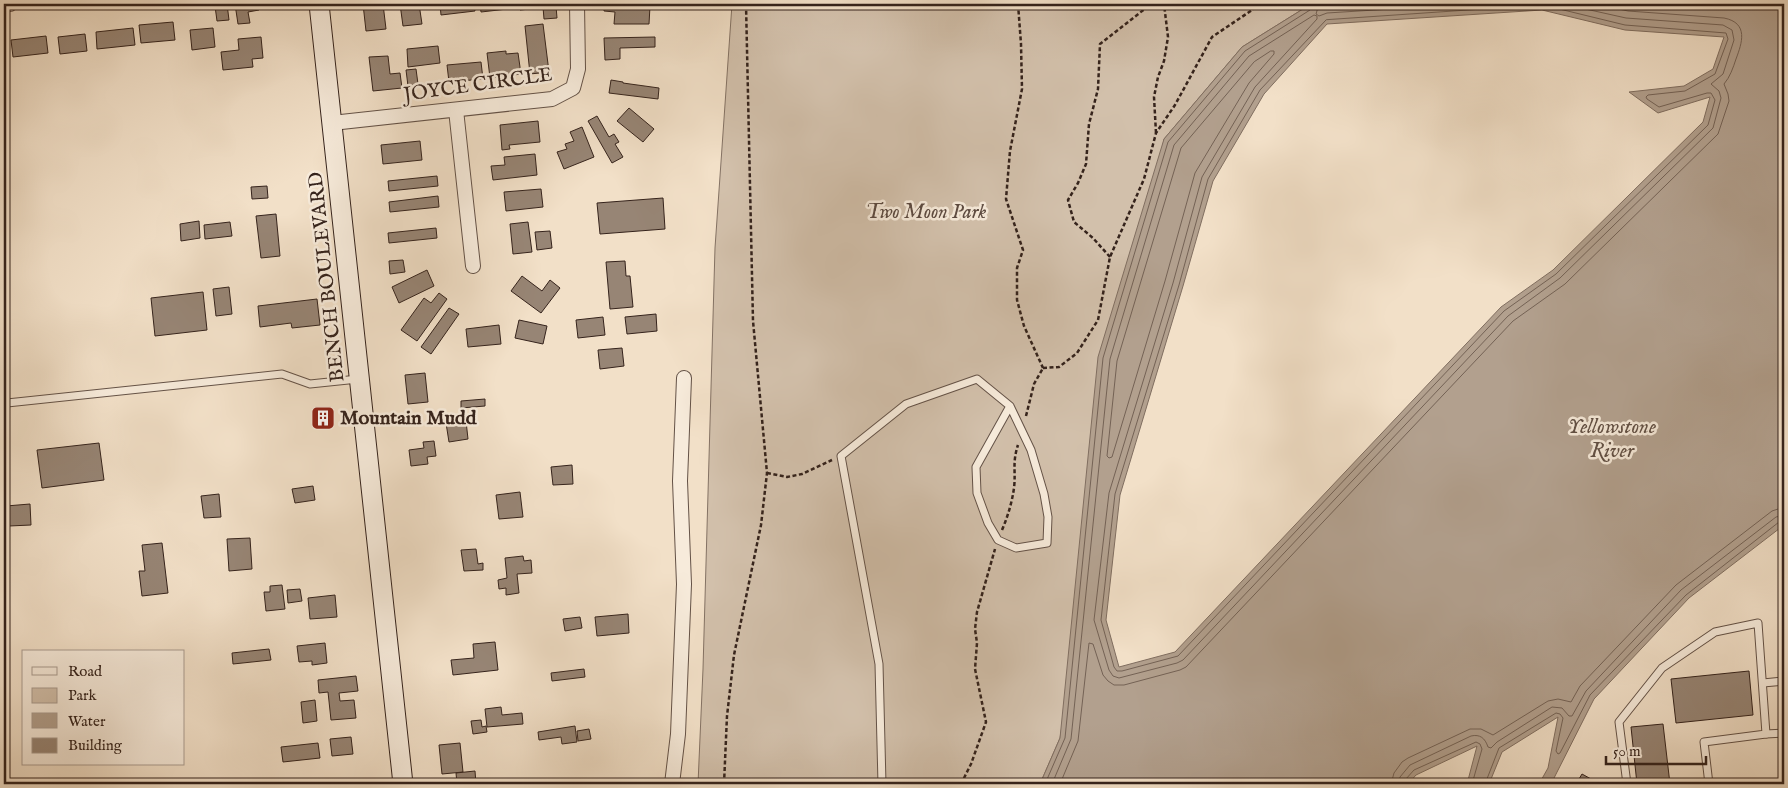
<svg xmlns="http://www.w3.org/2000/svg" width="1788" height="788" font-family="'IM FELL English',serif">
<rect width="100%" height="100%" fill="#f2e0c8"/>
<filter id="stains"><feTurbulence type="fractalNoise" baseFrequency=".004" numOctaves="4"/><feColorMatrix values="0 0 0 0 .2 0 0 0 0 .09 0 0 0 0 .02 0 0 0 .5 -.17"/></filter>
<radialGradient id="worn" r=".72"><stop offset=".6" stop-color="#630" stop-opacity="0"/><stop offset="1" stop-color="#630" stop-opacity=".3"/></radialGradient>
<!-- green -->
<path fill="#d2c0ab" stroke="#847264" d="M732,4H1311L1242,47L1164,139L1060,738L1040,784H698L703,669L715,248Z"/>
<!-- water -->
<path fill="#b2a08e" stroke="#806e60" fill-rule="evenodd" d="M1311,4H1784V525L1689,598L1594,699L1551,784H1539L1548,768L1558,717L1502,752L1489,784H1467L1477,746L1416,775L1408,784H1040L1060,738L1098,357L1164,139L1242,47ZM1542,10L1625,30L1724,37L1713,69L1684,86L1629,92L1658,113L1710,97L1703,122L1553,270L1501,307L1175,652L1119,667L1106,620L1120,495L1183,286L1213,181L1264,94L1327,24Z"/>
<g fill="none" stroke-linecap="round" stroke-linejoin="round">
<!-- shore -->
<g stroke="#746255" stroke-width="1">
<path d="M1319,4L1316,14L1319,16L1327,13L1471,4"/>
<path d="M1543,5L1625,25L1726,33L1728,39L1715,74L1685,91L1648,95L1646,97L1647,99L1659,107L1707,93H1711L1715,100L1708,125L1556,274L1504,311L1178,656L1122,671H1117L1114,667L1101,620L1115,494L1179,285L1208,179L1260,90L1326,20Z"/>
<path d="M1271,51H1274V54L1249,83L1195,173L1165,281L1112,457L1109,458L1107,456L1117,361L1181,148L1254,62Z"/>
<path d="M1045,784L1065,738L1103,358L1168,142L1245,51L1310,10L1313,4"/>
<path d="M1052,784L1071,739L1110,359L1174,145L1249,56L1314,15L1317,16V19L1255,87L1202,177L1173,283L1109,493L1094,620L1109,670L1113,676L1119,678L1177,663L1183,660L1508,316L1560,278L1713,128L1721,98L1719,91L1711,84L1723,74L1734,40L1732,30L1723,25L1626,18L1563,4"/>
<path d="M1060,784L1078,741L1089,643L1093,644L1103,675L1108,681L1114,685H1124L1180,670L1186,667L1513,321L1565,284L1718,134L1729,101L1728,94L1724,84C1730,77 1733,68 1736,59C1742,43 1749,23 1724,18L1628,11L1596,4"/>
<path d="M1391,784L1394,773L1402,762L1408,758L1470,729H1481L1493,735L1548,701L1558,699L1571,702L1580,686L1676,585L1772,511L1784,507"/>
<path d="M1398,784L1400,777L1410,765L1471,736C1480,734 1485,738 1488,747L1491,748L1497,742L1552,707L1562,708L1569,716H1572L1586,691L1681,590L1776,517L1784,515"/>
<path d="M1405,784V780L1414,770L1476,742L1480,744L1482,749L1472,784"/>
<path d="M1485,784L1499,748L1556,713L1560,714L1563,718L1556,751L1558,754L1560,753L1590,695L1686,595L1779,522L1784,521"/>
</g>
</g>
<!-- building -->
<g fill="#978575" stroke="#35231c">
<path d="M227,4L229,20L217,21L215,6Z"/>
<path d="M235,4H259V10L248,12L250,23L238,24Z"/>
<path d="M363,4H383L386,29L366,31Z"/>
<path d="M400,4H419L422,24L403,26Z"/>
<path d="M440,4H474L475,11L441,15Z"/>
<path d="M480,4H515L516,8L481,12Z"/>
<path d="M516,4H540V8L520,10V6H516Z"/>
<path d="M604,4L650,6L649,24H614L615,12L604,11Z"/>
<path d="M556,6L557,18L544,19L543,7Z"/>
<path d="M173,22L175,40L141,43L139,25Z"/>
<path d="M543,24L549,72L530,74L525,26Z"/>
<path d="M133,28L135,45L97,49L96,32Z"/>
<path d="M213,28L215,47L192,50L190,30Z"/>
<path d="M85,34L87,51L60,54L58,37Z"/>
<path d="M46,36L48,53L13,57L11,40Z"/>
<path d="M261,37L263,58L252,59L253,67L223,70L221,52L239,50L238,39Z"/>
<path d="M655,37V47L620,48V59L605,60L604,38Z"/>
<path d="M438,46L440,63L408,67L407,49Z"/>
<path d="M506,51V54L518,53L521,74L490,78L487,53Z"/>
<path d="M388,56L390,74L400,73L402,88L373,91L369,57Z"/>
<path d="M481,62L483,79L449,82L447,65Z"/>
<path d="M416,69L418,84L408,86L406,70Z"/>
<path d="M611,80L623,82V83L659,88L658,99L609,93Z"/>
<path d="M629,108L654,129L643,142L617,121Z"/>
<path d="M597,116L609,137L614,134L619,142L615,144L623,157L612,163L588,121Z"/>
<path d="M538,121L540,142L509,145L510,149L502,150L500,125Z"/>
<path d="M582,127L594,157L564,169L557,152L567,149L565,144L574,141L570,132Z"/>
<path d="M420,141L422,160L383,164L381,145Z"/>
<path d="M535,154L537,175L493,180L491,166L505,165L504,157Z"/>
<path d="M437,176L438,186L389,191L388,181Z"/>
<path d="M267,186L268,198L252,199L251,187Z"/>
<path d="M541,189L543,207L506,211L504,192Z"/>
<path d="M438,196L439,207L390,212L389,202Z"/>
<path d="M663,198L665,229L600,234L597,203Z"/>
<path d="M276,214L280,256L261,258L256,216Z"/>
<path d="M199,221L200,238L181,241L180,224Z"/>
<path d="M230,222L232,236L205,239L204,225Z"/>
<path d="M528,222L532,252L513,254L510,224Z"/>
<path d="M436,228L437,238L389,243L388,233Z"/>
<path d="M550,231L552,248L537,250L535,232Z"/>
<path d="M403,260L405,272L390,274L389,261Z"/>
<path d="M625,261L626,276H630L633,307L610,309L606,262Z"/>
<path d="M427,270L434,286L399,303L392,287Z"/>
<path d="M522,276L542,291L550,280L560,288L541,313L511,291Z"/>
<path d="M229,287L232,314L216,316L213,289Z"/>
<path d="M203,292L207,330L155,336L151,298Z"/>
<path d="M439,293L447,299L417,341L401,330L424,298L431,303Z"/>
<path d="M317,299L320,325L292,328L291,323L260,327L258,306Z"/>
<path d="M449,308L459,314L431,354L421,347Z"/>
<path d="M656,314L657,331L627,334L625,317Z"/>
<path d="M603,317L605,335L578,338L576,320Z"/>
<path d="M519,320L547,326L543,344L515,338Z"/>
<path d="M499,325L501,344L468,347L466,329Z"/>
<path d="M622,348L624,366L600,369L598,350Z"/>
<path d="M425,373L428,402L408,404L405,375Z"/>
<path d="M485,399V406L461,408V401Z"/>
<path d="M327,408L328,427H320L317,409Z"/>
<path d="M466,421L468,439L449,442L446,423Z"/>
<path d="M434,441L436,456L427,457L428,464L411,466L409,450L424,448L423,442Z"/>
<path d="M99,443L104,480L42,488L37,450Z"/>
<path d="M572,465L573,484L553,485L551,467Z"/>
<path d="M313,486L315,500L295,503L292,489Z"/>
<path d="M520,492L523,517L499,519L496,495Z"/>
<path d="M219,494L221,517L204,518L201,496Z"/>
<path d="M30,504L31,525L9,526L6,506Z"/>
<path d="M250,538L252,569L229,571L227,539Z"/>
<path d="M162,543L168,593L142,596L139,571H145L142,545Z"/>
<path d="M476,549L478,564L483,563V570L464,571L461,550Z"/>
<path d="M523,556L524,561L531,560L532,573L517,574L519,593L506,595V588L499,589L498,580L507,578L505,558Z"/>
<path d="M282,585L285,609L266,611L264,592H270V586Z"/>
<path d="M300,589L302,601L288,603L287,590Z"/>
<path d="M335,595L337,617L310,619L308,598Z"/>
<path d="M628,614L629,633L597,636L595,617Z"/>
<path d="M580,617L582,628L565,631L563,619Z"/>
<path d="M495,642L498,670L453,675L451,660L474,658L473,644Z"/>
<path d="M325,643L327,663L312,665V661L299,662L297,646Z"/>
<path d="M269,649L271,660L233,664L232,653Z"/>
<path d="M584,669L585,677L552,681L551,673Z"/>
<path d="M1749,671L1753,715L1676,723L1671,679Z"/>
<path d="M356,676L358,691L339,693L340,701L354,700L356,718L331,720L328,692L319,693L318,680Z"/>
<path d="M315,700L317,721L303,723L301,702Z"/>
<path d="M501,707L502,715L522,713L523,724L487,727L485,709Z"/>
<path d="M481,720L482,727L486,726L487,732L473,734L471,721Z"/>
<path d="M1663,724L1670,784H1637L1631,727Z"/>
<path d="M575,726L577,742L562,744L561,737L539,740L538,732Z"/>
<path d="M589,729L591,739L578,741L577,731Z"/>
<path d="M351,737L353,754L332,756L330,739Z"/>
<path d="M318,743L320,758L283,762L281,747Z"/>
<path d="M460,743L463,772L442,774L439,745Z"/>
<path d="M475,771L476,784H457L456,773Z"/>
<path d="M1582,774L1600,784H1576Z"/>
</g>
<g fill="none" stroke-linecap="round" stroke-linejoin="round">
<!-- lane casing -->
<g stroke="#645247" stroke-width="9">
<g id="lane">
<path d="M7,403L282,374L310,384L358,379"/>
<path d="M1763,683L1784,681"/>
<path d="M1766,734L1784,733"/>
<path d="M882,784L879,664L841,456L906,404L977,379L1010,406L1031,450L1044,494L1048,517L1047,543L1016,548L998,540L988,523L977,493L976,467L1010,406"/>
<path d="M1627,784L1619,722L1662,668L1715,632L1758,623L1766,734L1704,742L1709,784"/>
</g>
</g>
<!-- street casing -->
<g stroke="#645247" stroke-width="16">
<g id="street">
<path d="M4,4H10"/>
<path d="M456,110L473,266"/>
<path d="M332,123L552,99L573,88L578,69L577,4"/>
<path d="M672,784L678,734L684,584L680,481L684,378"/>
</g>
</g>
<!-- secondary casing -->
<g stroke="#35231c" stroke-width="21">
<path id="secondary" d="M319,4L403,784"/>
</g>
<!-- path -->
<g stroke="#35231c" stroke-width="2.5" stroke-dasharray="4 2.5" stroke-linecap="butt">
<path d="M1018,4L1021,44L1022,89L1010,151L1006,199L1023,250L1017,268V300L1024,326L1043,368"/>
<path d="M1156,133L1154,97L1158,77L1164,61L1168,37L1164,4"/>
<path d="M1110,257L1093,238L1074,222L1068,200L1078,183L1086,164L1089,124L1098,89L1100,44L1151,4"/>
<path d="M1043,368L1059,367L1077,353L1098,320L1110,257L1144,179L1156,133L1175,105L1212,37L1261,4"/>
<path d="M1026,416L1034,384L1043,368"/>
<path d="M767,473L787,477L802,474L832,460"/>
<path d="M1002,530C1008,516 1012,502 1014,488C1016,471 1012,463 1018,445"/>
<path d="M724,784L727,716L734,655L761,525L767,473L753,321L746,4"/>
<path d="M961,784L971,764L986,722L975,669L977,643L975,629L977,612L995,549"/>
</g>
<!-- lane -->
<use href="#lane" stroke="#f7ebdb" stroke-width="7"/>
<!-- street -->
<use href="#street" stroke="#f7ebdb" stroke-width="14"/>
<!-- secondary -->
<use href="#secondary" stroke="#f7ebdb" stroke-width="19"/>
</g>
<!-- icons -->
<defs>
<g id="building-square" transform="scale(1.25)"><rect x="-9" y="-9" width="18" height="18" rx="4" fill="#8f2418" stroke="#f7ebdb"/><path d="M-4-6H4V6H1V3H-1V6H-4ZM-2.5-4.3h1.7v1.8h-1.7ZM.8-4.3h1.7v1.8H.8ZM-2.5-1h1.7V.8h-1.7ZM.8-1h1.7V.8H.8Z" fill="#fff"/></g>
</defs>
<g fill-rule="evenodd">
<use href="#building-square" x="323" y="418"/>
</g>
<g text-anchor="middle" dominant-baseline="central" stroke-width="5" stroke-linejoin="round" paint-order="stroke">
<!-- street labels -->
<g font-size="20" fill="#35231c" stroke="#f7ebdb">
<text transform="translate(478 85) rotate(-8)">JOYCE CIRCLE</text>
<text transform="translate(327 277) rotate(-96)">BENCH BOULEVARD</text>
</g>
<!-- park labels -->
<g font-size="20" font-style="italic" fill="#5c4a40" stroke="#f7ebdb">
<text x="926" y="212">Two Moon Park</text>
</g>
<!-- poi labels -->
<g font-size="20" font-weight="bold" fill="#35231c" stroke="#f7ebdb" text-anchor="start">
<text x="340" y="418">Mountain Mudd</text>
</g>
<!-- water labels -->
<g font-size="21" font-style="italic" fill="#614f44" stroke="#f7ebdb">
<text x="1612" y="427">Yellowstone<tspan x="1612" dy="24">River</tspan></text>
</g>
</g>
<!-- margin -->
<rect width="1788" height="788" fill="none" stroke="#f2e0c8" stroke-width="20"/>
<rect x="5" y="5" width="1778" height="778" fill="none" stroke="#35231c" stroke-width="2.5"/>
<rect x="10" y="10" width="1768" height="768" fill="none" stroke="#35231c"/>
<!-- legend -->
<rect x="22" y="650" width="162" height="115" fill="#f7ebdb" stroke="#a99b8f"/>
<rect x="32" y="667" width="25" height="8" fill="#f7ebdb" stroke="#a99b8f"/>
<text x="68" y="676" font-size="15" fill="#35231c">Road</text>
<rect x="32" y="688" width="25" height="15" fill="#d2c0ab" stroke="#a99b8f"/>
<text x="68" y="700" font-size="15" fill="#35231c">Park</text>
<rect x="32" y="713" width="25" height="15" fill="#b2a08e" stroke="#a99b8f"/>
<text x="68" y="726" font-size="15" fill="#35231c">Water</text>
<rect x="32" y="738" width="25" height="15" fill="#978575" stroke="#a99b8f"/>
<text x="68" y="750" font-size="15" fill="#35231c">Building</text>
<!-- scale -->
<path d="M1606 756v8h100v-8" fill="none" stroke="#35231c" stroke-width="2.5"/>
<text x="1613" y="756" font-size="15" fill="#35231c" stroke="#f7ebdb" stroke-width="4" paint-order="stroke">50 m</text>
<rect width="100%" height="100%" filter="url(#stains)"/>
<rect width="100%" height="100%" fill="url(#worn)"/>
</svg>
